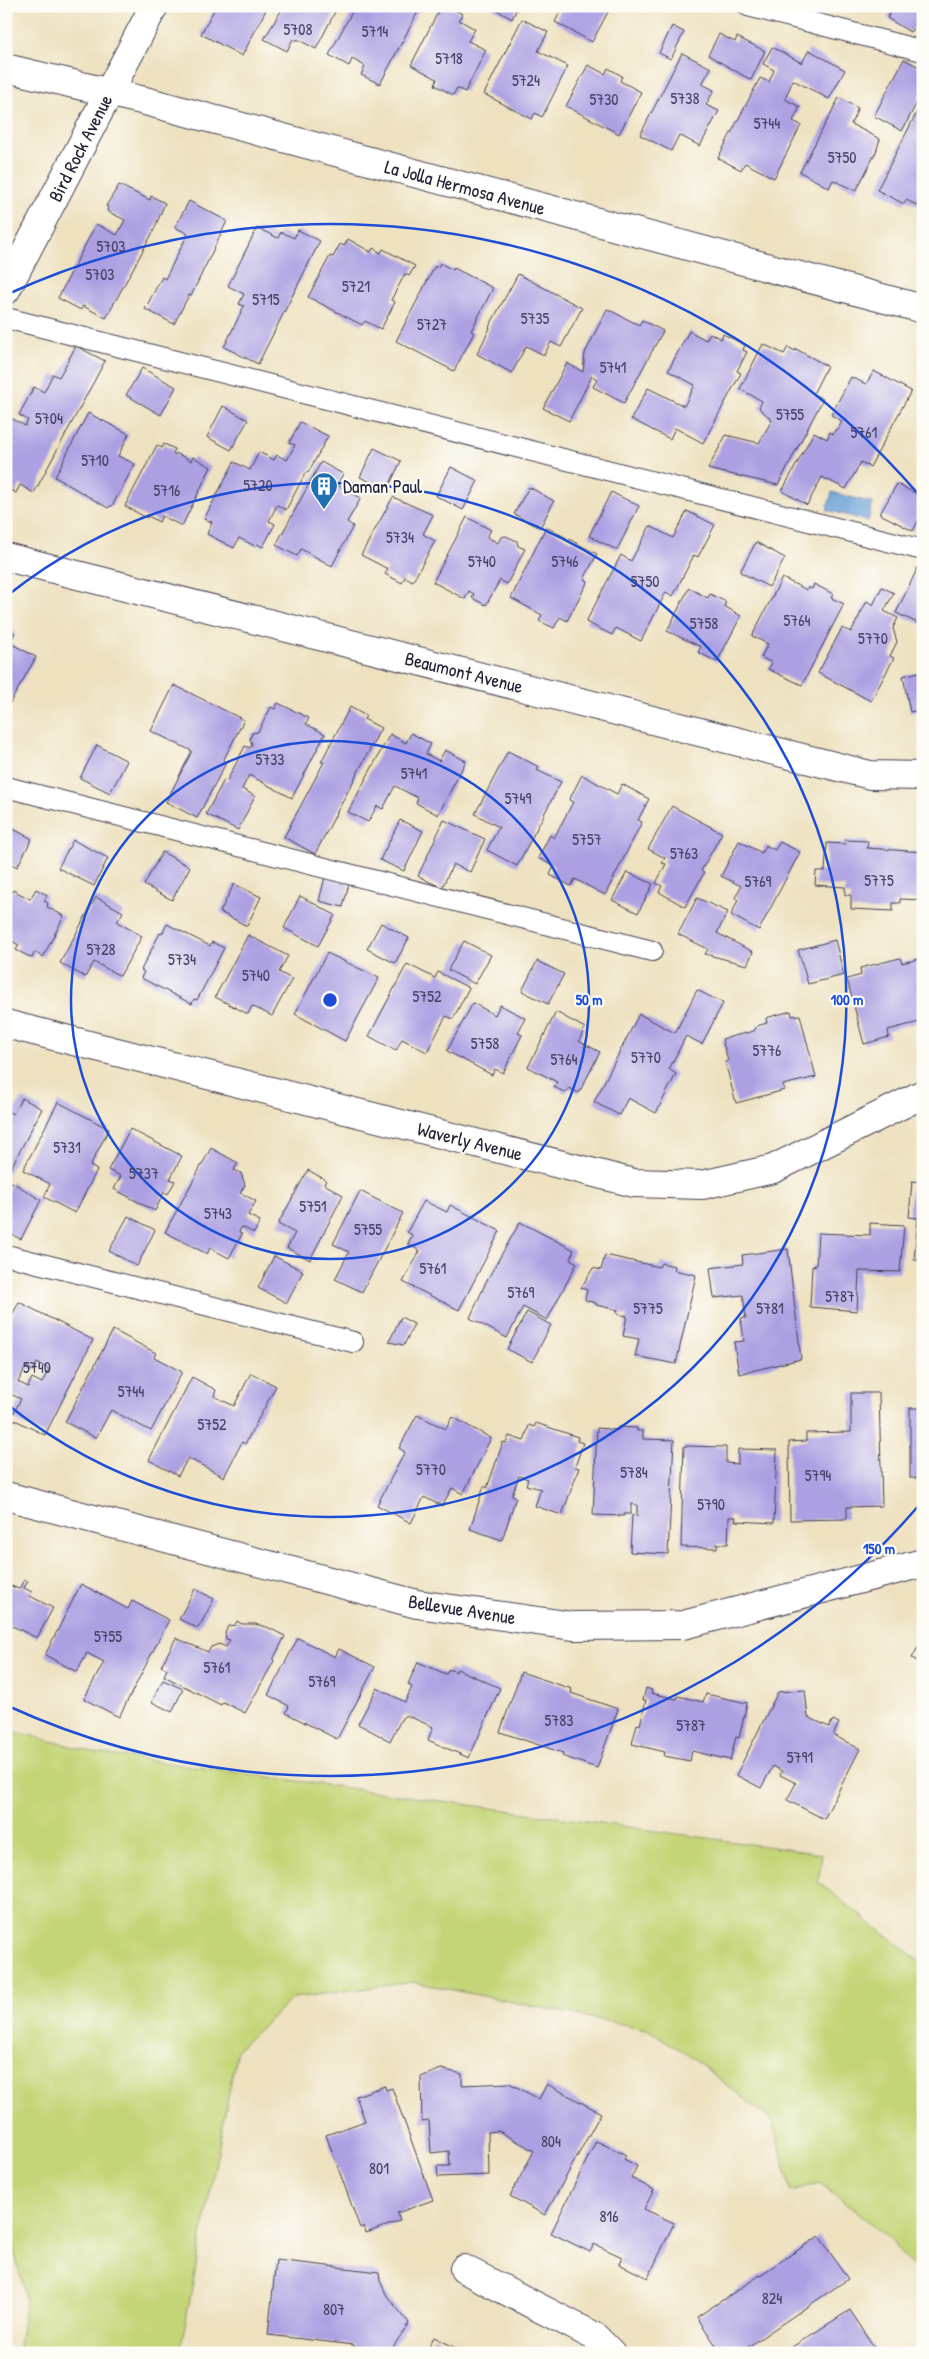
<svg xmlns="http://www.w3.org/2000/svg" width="929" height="2359" font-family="'Patrick Hand',sans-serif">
<rect width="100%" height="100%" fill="#fdfcf7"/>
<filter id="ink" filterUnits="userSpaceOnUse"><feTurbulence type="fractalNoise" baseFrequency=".02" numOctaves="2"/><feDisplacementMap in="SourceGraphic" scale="10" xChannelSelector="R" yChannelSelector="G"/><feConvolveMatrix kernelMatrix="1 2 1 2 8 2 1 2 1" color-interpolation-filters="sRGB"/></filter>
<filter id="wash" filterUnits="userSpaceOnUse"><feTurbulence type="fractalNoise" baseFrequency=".0096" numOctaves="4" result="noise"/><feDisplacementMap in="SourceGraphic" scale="20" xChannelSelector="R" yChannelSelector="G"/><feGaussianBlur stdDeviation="1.12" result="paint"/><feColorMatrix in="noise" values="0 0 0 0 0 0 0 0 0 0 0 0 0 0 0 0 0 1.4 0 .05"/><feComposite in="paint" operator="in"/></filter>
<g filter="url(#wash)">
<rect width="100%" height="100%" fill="#eee1c0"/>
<!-- green -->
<path fill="#c4d577" stroke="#737c59" d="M6,1729L96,1753L822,1854L818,1882L923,1964V2273L901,2255L893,2241L820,2183L791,2191L773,2122L693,2058L647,2029L413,1982L293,1998L237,2050L181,2346L185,2353H18L26,2298L6,2219Z"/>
<!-- water -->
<path fill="#669ed4" stroke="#446088" d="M832,492L873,503L868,521L827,510Z"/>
<g id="blocks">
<!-- building -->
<g fill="#aca0e2" fill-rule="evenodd">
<path d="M216,6H268L242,56L201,34Z"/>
<path d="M284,6H338L316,49L297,39L296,41L293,39L287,51L264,39Z"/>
<path d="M355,6H421L380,84L361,75L365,66L352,59L349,66L329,55Z"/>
<path d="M441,6H447L462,14L459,20L475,29L468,41L486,50L465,92L457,88L453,95L435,85L437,79L411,65Z"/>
<path d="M490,6H518L512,19Z"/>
<path d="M563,6H602L609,10L592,42L555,22Z"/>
<path d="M894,6H923V31L915,27L910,32L887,18Z"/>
<path d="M522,19L548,32L538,51L568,66L542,117L535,113L532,119L484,94Z"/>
<path d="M672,26L684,32L671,59L659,53Z"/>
<path d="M719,34L735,42L737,37L765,51L751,80L708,55Z"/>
<path d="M772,47L802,63L809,50L845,70L829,99L793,80L785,99L800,107L793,121L801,125L774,178L745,163L741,170L718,158L760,78L769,82L774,70L763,64Z"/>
<path d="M682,53L711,68L702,84L714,90L706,105L719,111L700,146L679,135L671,151L640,135Z"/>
<path d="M904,59L923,69V91L902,131L874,116Z"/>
<path d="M588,65L605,74L608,68L622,76L620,81L641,92L619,134L566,106Z"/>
<path d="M839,98L858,108L851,124L880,139L876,152L856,191L833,180L829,188L800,172Z"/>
<path d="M918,110L923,112V203L921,207L906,200L904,204L877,190Z"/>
<path d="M119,185L150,200L151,196L165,203L153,232L106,318L83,306L81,310L58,298L96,224L117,235L125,220L107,211L108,207L106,206Z"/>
<path d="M189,201L227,221L191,296L189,295L174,324L145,309L162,277L165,279L188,234L175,227Z"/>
<path d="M257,228L278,238L281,232L294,238L298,230L320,241L258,364L224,347L244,306L239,304L244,294L228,286Z"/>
<path d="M348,239L371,252L373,248L381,253L383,249L415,266L409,276L405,274L391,300L395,302L381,329L365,321L362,325L308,297L330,256L333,257L340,244L344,246Z"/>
<path d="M440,263L453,270L454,268L493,288L471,331L474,333L454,371L396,341L435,266L438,268Z"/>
<path d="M518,274L582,308L561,347L551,342L544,355L526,346L512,373L477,354L490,328L489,327Z"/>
<path d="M607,309L639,325L642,320L663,331L624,403L593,387L597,379L592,376L569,421L543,408L567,363L583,372L585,353Z"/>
<path d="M689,331L706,340L710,333L721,339L723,334L745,345L743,350L747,352L737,371L741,373L703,443L675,428L670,439L631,419L648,388L684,406L695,385L668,371Z"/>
<path d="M763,344L784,354L788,347L795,351L796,349L827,366L813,394L823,399L778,485L708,469L726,435L759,443L772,420L759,408L762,401L740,389Z"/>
<path d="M76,346L105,361L34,493L20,485L16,493L6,487V415L25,426L28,420L19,415L34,387L44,392L53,374L59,377Z"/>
<path d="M142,368L176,387L161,415L126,395Z"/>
<path d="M874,371L911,391L870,467L861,462L846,489L822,477L807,505L782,491L814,432L827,439L830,432L833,434L836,429H838L842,421L831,415L851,377L866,384Z"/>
<path d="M223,406L248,420L231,450L207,437Z"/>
<path d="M88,413L129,434L118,456L135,464L112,506H110L108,508L55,477Z"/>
<path d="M300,422L328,436L308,473L306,472L286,510L277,505L269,521L275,524L263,547L257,544L255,546L239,538L234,548L207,534L212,522L204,519L234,462L250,470L259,452L274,460L277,455L287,460L295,445L289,443Z"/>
<path d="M164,444L175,449L173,454L175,455L176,453L191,461L193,457L211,467L182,526L162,516L159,522L148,516L147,518L125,506L157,445L162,448Z"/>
<path d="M374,448L401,461L387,490L360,477Z"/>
<path d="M321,462L343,474L337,485L361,498L347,522L353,526L332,566L301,549L297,556L276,545Z"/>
<path d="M451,467L478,481L463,510L436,496Z"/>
<path d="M897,484L923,497V512L913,531L880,514Z"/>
<path d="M529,487L554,501L540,528L514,514Z"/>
<path d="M611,492L639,506L617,550L589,536Z"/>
<path d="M393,497L433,515L423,534L435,541L413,581L405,577L402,583L385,574L388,569L361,555Z"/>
<path d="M687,511L715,525L698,557L694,555L673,596L666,592L641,641L616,628L612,635L586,622L621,555L631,561L650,526L673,538Z"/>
<path d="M467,517L491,530L487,537L498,543L501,537L506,536L517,541L518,546L525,549L507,584L500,580L486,605L472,598L474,594L469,591L465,599L433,582Z"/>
<path d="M546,527L597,554L584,579L588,581L567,621L560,617L554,628L539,621L542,615L511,598Z"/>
<path d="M756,542L785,558L769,587L740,572Z"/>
<path d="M920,563L923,564L922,625L896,613Z"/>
<path d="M782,578L807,590L808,587L812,589L814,584L833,594L831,598L844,604L802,685L768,669L772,663L761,657L768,644L752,636Z"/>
<path d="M882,587L894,593L884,611L898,618L893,628L897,642L890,656L894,658L871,701L818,673L842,628L851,632L867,601L873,605Z"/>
<path d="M689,588L708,598L710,594L726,602L724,606L741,616L717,662L698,652L701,647L667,631Z"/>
<path d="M6,628L15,633L10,643L36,657L10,703L6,701Z"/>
<path d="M923,663V709L910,712L903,676L922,671L920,664Z"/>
<path d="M174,685L244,720L223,761L226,763L197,818L166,802L192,751L151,731Z"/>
<path d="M278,703L309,718L306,724L325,734L292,798L249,775L242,789L255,796L238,830L206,814L224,780L227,781L245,746L250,748L252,744L250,739L252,733L258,732L271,707L275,709Z"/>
<path d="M350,707L366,716L364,719L381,728L315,854L284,837L324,762H321Z"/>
<path d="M411,733L431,744L426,754L439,761L445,750L466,761L438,815L416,803L418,798L395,786L383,809L377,806L368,822L348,812L390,734L406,743Z"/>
<path d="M97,745L127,761L110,793L80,778Z"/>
<path d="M508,751L539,767L537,770L561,782L517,866L487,850L499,827L475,814Z"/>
<path d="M582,775L617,794L622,784L649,799L638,820L642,822L605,895L575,879L571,886L550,875L554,866L538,858L550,835L554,838L573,802L569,800Z"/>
<path d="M672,806L722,833L701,871L704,873L685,907L659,892L662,886L656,883L666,864L662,863L665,858L648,849Z"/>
<path d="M400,820L423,831L404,871L380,860Z"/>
<path d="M444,820L485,839L470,872L453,864L442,888L418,876Z"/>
<path d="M6,825L32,839L17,867L6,861Z"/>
<path d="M73,840L108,858L94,886L58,868Z"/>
<path d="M845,840L868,841L867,848L923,852V900L900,899V903H893V911L851,909V895H845V887L815,885L816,871H825L827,843L846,844Z"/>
<path d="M739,841L762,853L765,845L775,850L780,842L800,852L759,930L731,915L738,900L735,898L741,886L721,876Z"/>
<path d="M162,852L190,867L172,900L144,885Z"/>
<path d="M627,872L653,884L638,913L612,900Z"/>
<path d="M325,877L349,883L343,907L319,901Z"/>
<path d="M234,884L261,897L247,926L220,912Z"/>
<path d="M36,889L47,895L44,901L48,903L47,907L64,916L43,957L35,952L32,958L16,950L19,945L6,938V903L13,890L30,899Z"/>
<path d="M300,896L335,915L318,946L284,928Z"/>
<path d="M96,897L123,912L117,922L142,936L120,976L94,962L85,977L60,963Z"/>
<path d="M697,898L728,912L717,933L753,952L747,965L705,954L708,949L678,934Z"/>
<path d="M381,923L409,938L395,963L367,949Z"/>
<path d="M167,924L210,946L212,942L224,948L197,1000L194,999L192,1004L141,978L144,972L141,970L160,933L162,934Z"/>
<path d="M248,935L288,956L279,972L292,979L272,1016L252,1006L248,1014L215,997Z"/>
<path d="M835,940L844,975L808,984L798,950Z"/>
<path d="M464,941L491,955L475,984L448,970Z"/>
<path d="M327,953L379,978L345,1041L295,1014Z"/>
<path d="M900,958L902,963L923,958V1021L888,1030L889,1037L864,1044L847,979L861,975L860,968Z"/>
<path d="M537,961L564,974L548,1004L522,991Z"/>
<path d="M407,964L435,978L438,972L469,988L453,1019L446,1016L427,1052L402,1039L396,1051L369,1036Z"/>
<path d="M697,990L723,1003L702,1044L686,1036L669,1069L676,1074L656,1113L628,1098L619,1115L594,1102L639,1014L675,1033Z"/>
<path d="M473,1003L495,1015L500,1005L525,1018L518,1033L522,1035L503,1073L495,1069L492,1075L447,1051Z"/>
<path d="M791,1011L792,1016L800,1015L816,1077L783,1085L785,1090L736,1103L725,1062L728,1061L722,1039L754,1031L757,1026L767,1023L766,1018Z"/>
<path d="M556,1012L585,1028L579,1041L600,1052L579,1093L569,1088L566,1093L554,1087L557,1082L528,1067Z"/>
<path d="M22,1098L42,1109L6,1177V1113L7,1111L13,1114Z"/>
<path d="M58,1102L109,1129L90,1166L97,1170L75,1213L44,1197L50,1184L23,1170Z"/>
<path d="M130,1129L182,1156L170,1179L175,1181L168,1194L164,1192L155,1211L114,1189L121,1176L108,1170Z"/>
<path d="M211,1148L238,1163L234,1170L241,1173L245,1185L240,1193L256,1201L248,1215L260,1221L254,1233L242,1227L239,1232L242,1234L229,1258L210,1248L207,1254L165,1232Z"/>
<path d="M308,1170L326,1180L324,1184L343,1195L310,1260L287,1248L295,1233L278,1224Z"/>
<path d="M912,1181L923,1182V1260H914L918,1218L909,1217Z"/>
<path d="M12,1182L41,1200L21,1239L6,1232V1194Z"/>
<path d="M360,1191L403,1213L362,1292L335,1279L349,1252L333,1244Z"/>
<path d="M424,1201L447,1212L450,1205L500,1231L459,1310L403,1282L420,1251L408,1244L412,1235L407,1232Z"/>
<path d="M128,1216L155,1230L137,1266L109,1251Z"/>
<path d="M520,1222L574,1250L570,1259L577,1263L547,1320L523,1307L507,1338L470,1318L486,1282Z"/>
<path d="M870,1223L904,1225L900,1272L859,1271L857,1311L810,1307L812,1266L816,1265L818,1233L870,1235Z"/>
<path d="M788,1249L801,1359L739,1374L734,1342L744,1341L741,1318H746L743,1295L714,1298L710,1268L743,1264L742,1255Z"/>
<path d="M605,1255L659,1267L661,1263L675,1266L674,1270L696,1275L676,1364L635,1356L639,1339L623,1336L627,1316L617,1314L618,1310L596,1305V1303L585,1300L587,1290L581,1288L593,1268L601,1270Z"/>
<path d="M274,1256L303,1271L287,1303L258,1288Z"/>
<path d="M19,1302L93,1340L45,1435L11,1418L21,1399L6,1392V1327ZM37,1363L49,1369L42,1383L32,1378L28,1387L18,1382L26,1367L33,1371Z"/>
<path d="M527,1312L551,1325L532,1362L507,1349Z"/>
<path d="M401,1317L414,1324L404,1345L389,1342Z"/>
<path d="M113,1330L156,1353L154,1357L182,1372L151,1431L111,1410L96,1438L65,1422Z"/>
<path d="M251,1373L276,1386L245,1444L242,1442L224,1477L188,1458L178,1476L149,1460L192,1377L216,1390L214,1396L234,1406Z"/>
<path d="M851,1393H879L882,1506L847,1507V1519L790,1520L789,1442L806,1441V1433L851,1432Z"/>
<rect x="910" y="1408" width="13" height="70"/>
<path d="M417,1415L446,1429L452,1417L491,1438L463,1494L452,1488L442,1506L424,1497L411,1523L377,1505L405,1452L399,1448Z"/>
<path d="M536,1423L578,1437L577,1441L583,1443L575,1467L579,1468L562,1515L535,1506L541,1489L526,1485L528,1479L519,1476L512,1495L516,1497L502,1540L470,1529L484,1486L487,1488L503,1442L506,1443L509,1436L524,1441L529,1425L534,1427Z"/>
<path d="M618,1427L637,1428V1431H643V1439L674,1440L668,1554L630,1552L632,1515L637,1516V1505L631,1504V1514H624V1516L593,1515L597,1428L618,1430Z"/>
<path d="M684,1446L726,1447V1463L738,1464V1449L777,1450L774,1523L735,1521L736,1517H729L728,1544H717V1548L681,1547Z"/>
<path d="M24,1580L28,1581L24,1588L32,1592L30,1596L53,1608L37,1638L6,1623V1584L19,1589Z"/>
<path d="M81,1584L128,1609L132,1601L169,1620L119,1717L84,1699L104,1662L87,1653L77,1672L45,1655Z"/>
<path d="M195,1589L214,1599L199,1627L197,1628L179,1619Z"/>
<path d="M237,1621L242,1624H255L267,1627L285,1636L273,1660L274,1661L245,1713L223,1702L221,1705L164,1676L167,1669L161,1666L176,1638L208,1652L211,1647L219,1644L226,1647L230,1640L226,1639L225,1633L228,1626L235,1625Z"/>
<path d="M298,1638L335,1657L339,1649L375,1667L337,1739L286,1713L289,1706L268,1695Z"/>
<path d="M923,1638V1664L912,1658Z"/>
<path d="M418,1662L446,1674L449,1669L456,1672L457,1669L500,1688L469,1758L428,1740L433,1727L406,1715L402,1718L390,1741L358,1724L377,1688L405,1702L412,1687L408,1684Z"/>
<path d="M521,1672L572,1689L571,1693L618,1709L597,1768L562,1756L563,1753L500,1732Z"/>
<path d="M163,1680L183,1689L172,1712L152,1702Z"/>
<path d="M646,1688L652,1690L651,1693L677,1699L678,1696L703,1702L706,1694L747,1703L739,1738L736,1737L730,1760L692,1751L690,1761L664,1756L665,1752L632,1744L637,1724L640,1725L646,1700H643Z"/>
<path d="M805,1690L808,1717L829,1727L833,1720L839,1723L833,1735L860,1749L824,1819L787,1800L796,1783L780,1775L782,1771L773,1766L761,1788L736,1775L778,1692Z"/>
<path d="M441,2069L462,2074V2085L509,2083L539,2099L547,2084L601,2113L545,2215L510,2196L534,2151L499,2131L488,2132L489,2175L438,2177L437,2166H450L449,2151L431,2153L429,2121L422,2122L421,2077Z"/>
<path d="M385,2086L386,2090L392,2088L433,2200L397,2213L400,2221L366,2233L364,2226L360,2228L326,2135L365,2121L356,2096Z"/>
<path d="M596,2141L626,2155L624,2159L637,2166L631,2178L654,2190L644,2209L674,2223L648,2278L619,2264L622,2257L594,2244L590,2252L551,2233Z"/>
<path d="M819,2236L848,2279L739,2353H721L697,2317Z"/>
<path d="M276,2260L379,2272L380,2281L387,2296L409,2323L389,2353H355L354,2345L268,2335Z"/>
<path d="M850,2310L878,2353H782L800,2342Z"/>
<path d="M434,2337L466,2353H426Z"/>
</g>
</g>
</g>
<g filter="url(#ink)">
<use href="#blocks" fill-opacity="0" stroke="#413f4f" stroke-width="1"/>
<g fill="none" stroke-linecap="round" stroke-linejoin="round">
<!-- service casing -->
<g stroke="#413f4f" stroke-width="22">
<g id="service">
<path d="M748,6L923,51"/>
<path d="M6,318L923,550"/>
<path d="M6,787L652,951"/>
<path d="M6,1255L353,1342"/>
</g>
</g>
<!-- minor casing -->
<g stroke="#413f4f" stroke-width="30">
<g id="minor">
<path d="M6,290L154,6"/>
<path d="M6,557L870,775L923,776"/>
<path d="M6,1024L634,1183L702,1185L773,1169L923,1094"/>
<path d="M6,1496L417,1604L573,1626L683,1625L923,1563"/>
<path d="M464,2269L594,2336L611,2353"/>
</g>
</g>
<!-- tertiary casing -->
<g stroke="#413f4f" stroke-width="30">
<path id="tertiary" d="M6,68L145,101L923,309"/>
</g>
<!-- service -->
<use href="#service" stroke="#fff" stroke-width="20"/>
<!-- minor -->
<use href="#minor" stroke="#fff" stroke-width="28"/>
<!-- tertiary -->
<use href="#tertiary" stroke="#fff" stroke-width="28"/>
</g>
</g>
<!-- distance rings -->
<g fill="none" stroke="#1d4ed8" stroke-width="2.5">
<circle cx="330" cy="1000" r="259"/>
<path d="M8 595A517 517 0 1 1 8 1405"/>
<path d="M920 1504A776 776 0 0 1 8 1706M8 294A776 776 0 0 1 920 496"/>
</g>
<!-- icons -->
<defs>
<g id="building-pin" transform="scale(1.4375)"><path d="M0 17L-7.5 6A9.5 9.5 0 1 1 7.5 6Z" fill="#1f6fb2" stroke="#fdfcf7"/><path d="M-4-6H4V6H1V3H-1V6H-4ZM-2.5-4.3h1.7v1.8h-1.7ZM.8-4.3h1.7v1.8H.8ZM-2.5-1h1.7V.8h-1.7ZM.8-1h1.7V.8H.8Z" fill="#fff"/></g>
</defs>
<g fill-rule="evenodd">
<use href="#building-pin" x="324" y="486"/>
</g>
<g text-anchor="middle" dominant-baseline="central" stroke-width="4.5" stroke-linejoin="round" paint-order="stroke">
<!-- number labels -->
<g font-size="16" fill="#444265">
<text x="298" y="29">5708</text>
<text x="375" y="31">5714</text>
<text x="449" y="58">5718</text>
<text x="526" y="80">5724</text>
<text x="685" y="98">5738</text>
<text x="604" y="99">5730</text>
<text x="767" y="123">5744</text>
<text x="842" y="157">5750</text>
<text x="111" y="246">5703</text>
<text x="100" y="274">5703</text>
<text x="356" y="286">5721</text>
<text x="266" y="299">5715</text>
<text x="535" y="318">5735</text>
<text x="432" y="324">5727</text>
<text x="613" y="367">5741</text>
<text x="790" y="414">5755</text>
<text x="49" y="418">5704</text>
<text x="864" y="432">5761</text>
<text x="95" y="460">5710</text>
<text x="258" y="485">5720</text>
<text x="167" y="490">5716</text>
<text x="400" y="537">5734</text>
<text x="482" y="561">5740</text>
<text x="565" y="561">5746</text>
<text x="645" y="581">5750</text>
<text x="797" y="620">5764</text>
<text x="704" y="623">5758</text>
<text x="873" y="638">5770</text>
<text x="270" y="759">5733</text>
<text x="414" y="773">5741</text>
<text x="518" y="798">5749</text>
<text x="587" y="839">5757</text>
<text x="684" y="853">5763</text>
<text x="879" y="880">5775</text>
<text x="758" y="881">5769</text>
<text x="101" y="949">5728</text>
<text x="182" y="959">5734</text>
<text x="256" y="975">5740</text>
<text x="427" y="996">5752</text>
<text x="485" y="1043">5758</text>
<text x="767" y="1050">5776</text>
<text x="646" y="1057">5770</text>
<text x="564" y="1059">5764</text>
<text x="67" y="1147">5731</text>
<text x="144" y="1173">5737</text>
<text x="313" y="1206">5751</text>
<text x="218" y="1213">5743</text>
<text x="368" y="1229">5755</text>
<text x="433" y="1268">5761</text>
<text x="521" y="1292">5769</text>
<text x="840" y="1296">5787</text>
<text x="648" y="1308">5775</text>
<text x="770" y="1308">5781</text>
<text x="37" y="1367">5740</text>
<text x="131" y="1391">5744</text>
<text x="212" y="1424">5752</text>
<text x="431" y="1469">5770</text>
<text x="634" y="1472">5784</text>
<text x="818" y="1475">5794</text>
<text x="711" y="1504">5790</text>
<text x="108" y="1636">5755</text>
<text x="217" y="1667">5761</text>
<text x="322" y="1681">5769</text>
<text x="559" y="1720">5783</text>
<text x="691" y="1725">5787</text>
<text x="800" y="1757">5791</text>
<text x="551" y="2141">804</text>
<text x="379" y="2168">801</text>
<text x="609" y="2216">816</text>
<text x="772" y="2298">824</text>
<text x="334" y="2309">807</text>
</g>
<!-- street labels -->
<g font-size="19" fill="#22223b" stroke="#fdfcf7">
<text transform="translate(80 148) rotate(-63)">Bird Rock Avenue</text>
<text transform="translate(465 187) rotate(15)">La Jolla Hermosa Avenue</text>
<text transform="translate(464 672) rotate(14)">Beaumont Avenue</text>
<text transform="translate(470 1141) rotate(14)">Waverly Avenue</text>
<text transform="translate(462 1609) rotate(9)">Bellevue Avenue</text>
</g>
<!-- poi labels -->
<g font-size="19" fill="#22223b" stroke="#fdfcf7" text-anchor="start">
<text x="343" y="486">Daman Paul</text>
</g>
</g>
<circle cx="330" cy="1000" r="8" fill="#1d4ed8" stroke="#fdfcf7" stroke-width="2.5"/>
<g font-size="15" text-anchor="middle" font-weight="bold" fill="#1d4ed8" stroke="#fdfcf7" stroke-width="4.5" stroke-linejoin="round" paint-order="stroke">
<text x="589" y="1005">50 m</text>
<text x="847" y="1005">100 m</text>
<text x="879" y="1554">150 m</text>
</g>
<!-- margin -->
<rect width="929" height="2359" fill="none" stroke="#fdfcf7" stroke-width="25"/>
</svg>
